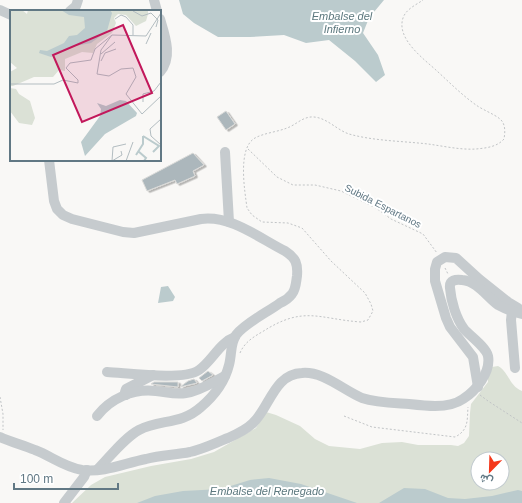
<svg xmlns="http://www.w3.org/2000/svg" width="522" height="503" font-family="Arial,Vazirmatn,sans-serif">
<defs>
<filter id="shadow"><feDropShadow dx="2.5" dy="1.5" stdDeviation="0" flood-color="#0004"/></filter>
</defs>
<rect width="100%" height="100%" fill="#f9f8f6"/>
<!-- green -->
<path fill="#dbe1d6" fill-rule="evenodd" d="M498,366C509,372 509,386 522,391V503H72L91,485L105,477L151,466L191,459L214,452L256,428L266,412L276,415L300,426L315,439L329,446L360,449L382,443L402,442L418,445H451L458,446L464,443L469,436L470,413L471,404L488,382V372L492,367ZM478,459H502V483H478Z"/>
<!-- water -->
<g fill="#bbcbcd">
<path d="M179,0H384L369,18L363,33L378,55L385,75L376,82L355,61L329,40L306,43L284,35L250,37H218L194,23L183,14Z"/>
<path d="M168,286L175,297L173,301L158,303L161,287Z"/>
<path d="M269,478L301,484L357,503H137L155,496L183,491L221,489L250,480Z"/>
<path d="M404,488L425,489L448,498L465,499L492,496L518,490L522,491V503H379Z"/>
</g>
<!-- building -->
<g fill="#acb7bc" stroke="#dadad8" filter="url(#shadow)">
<path d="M226,111L235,124L226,130L217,117Z"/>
<path d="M193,153L204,165L193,171L195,176L177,184L175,180L147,191L142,180Z"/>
<path d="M208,371L213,375L202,381L199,378Z"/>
<path d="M194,379L197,383L180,387L188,381Z"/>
<path d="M154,382H178V387L151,384Z"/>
</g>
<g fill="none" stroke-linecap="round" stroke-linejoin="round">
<!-- path -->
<g stroke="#c1c4c6" stroke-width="1" stroke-dasharray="2 2" stroke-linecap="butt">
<path d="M248,149L277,177L293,185H315L341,191L376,208L391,219L423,234L437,253"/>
<path d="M445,268L448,274"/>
<path d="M240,353C244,343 253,337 262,332C304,305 318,319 361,322L368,320L373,311L371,304L365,293L331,261L302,228L288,223L262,222L252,215L247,208C245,192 237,148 255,138C264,133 277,132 287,128C296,125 303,116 314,117C327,118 337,130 349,134C374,141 402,141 428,144C443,146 460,150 476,149C486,148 497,147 504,139C505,133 506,124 500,119C494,114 483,110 476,105C462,95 450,83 437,71C424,59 396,39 403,18C406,9 416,5 423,0"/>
<path d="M480,395L488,401L522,423"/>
<path d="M0,397L3,414V430"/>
<path d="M344,416L372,427L455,437C469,430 467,420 468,407"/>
</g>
<!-- minor -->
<g stroke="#c6cbce" stroke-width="10">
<path d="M154,0L157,11"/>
<path d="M0,10L11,15"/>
<path d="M70,11L76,6L78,0"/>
<path d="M160,19C165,36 173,57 160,72"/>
<path d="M225,152L229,222"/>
<path d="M49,160L54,201L57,209L63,215L72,219L123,232L134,233L201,219C231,215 259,238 285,251C296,258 298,264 297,276C296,282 296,289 292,294C289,298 285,301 280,303C268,312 245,323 236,335C230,344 232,354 229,365C225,381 214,396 201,407C181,425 160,419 139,430C124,438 109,458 97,470"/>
<path d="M512,311L511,320L515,368"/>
<path d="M107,372C128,373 183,381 199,370C213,360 219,343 235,337"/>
<path d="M478,387L473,357L450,327L446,318L435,281V269L437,262L445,257L456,258L479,279L508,302L518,308"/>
<path d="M126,395L125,392L126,389L153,375"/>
<path d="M97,416C110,399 133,388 156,391C167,392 175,395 186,393C200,391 213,382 225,376"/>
<path d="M0,437C11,442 23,445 35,450C51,456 64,467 82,470C104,473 125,463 146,459C161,455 175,455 190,452C203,449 215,443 228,438C237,434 246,430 253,423C270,407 274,374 302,373C323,371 343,390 362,398C377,403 394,403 409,404C418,405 427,406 435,406C444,406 456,404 463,399C476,391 491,372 488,356C486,347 470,336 464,329C456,318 451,301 450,288C449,280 456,279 462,280C477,281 487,297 498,305C505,309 514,312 522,314"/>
<path d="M64,503L84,477L87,470"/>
</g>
</g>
<g text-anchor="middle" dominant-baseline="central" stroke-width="4" stroke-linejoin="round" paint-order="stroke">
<!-- street labels -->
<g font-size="10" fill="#617884" stroke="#fff">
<text transform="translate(383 206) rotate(27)">Subida Espartanos</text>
</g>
<!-- water labels -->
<g font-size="11" font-style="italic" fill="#5c787e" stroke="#fff">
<text x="342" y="16">Embalse del<tspan x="342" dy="13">Infierno</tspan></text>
<text x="267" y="491">Embalse del Renegado</text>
</g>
</g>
<!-- overview -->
<g transform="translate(10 10)">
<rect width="151" height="151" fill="#f9f8f6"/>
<path d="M0,0H12L17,4L18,0H138V4L136,11L126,16L116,5L108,4L104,8L106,13L102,23L87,34L83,43L72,42L55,49V61L49,60L43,67H24L3,76H0V62L7,58L0,52ZM0,78L6,79L9,84L20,91L25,108L22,115L9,113L0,101Z" fill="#dbe1d6"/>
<path d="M51,0H100L102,3L97,21L81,33L65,36L41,47L29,43L30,40L37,41L54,33L59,26L67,25L75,18L74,7L59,5ZM110,90L116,91L127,103L126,106L95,124L75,146L71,132L90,106L91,99L87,93L96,96Z" fill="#bbcbcd"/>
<path fill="none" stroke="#bbcbcd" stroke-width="2" d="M133,126L149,136L143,142M128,141L136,148L134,151M126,145L133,134V126"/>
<path fill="none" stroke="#b3bdc1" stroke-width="1" d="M123,1L132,6L141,3L148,10L146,17M105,9L111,5L116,7L123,15V25M102,25L91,40L87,64L99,66L111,59L123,58L126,67L116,84L132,104L151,86M136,34L141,23M91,44L105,32M91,51L95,43L106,39M56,58L60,53L81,50L85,39L102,25L136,26L151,3M0,74H44L53,70L68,73V70L56,58M133,92V84L144,81L151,72M151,109L140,119L141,126L151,135M102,151L103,137L116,134M102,151L112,145L111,141M116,151L123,132"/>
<path fill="#c2185b" fill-opacity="0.15" stroke="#c2185b" stroke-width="2" d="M113,15L142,83L72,112L43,45Z"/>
<rect width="151" height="151" fill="none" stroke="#617884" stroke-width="2"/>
</g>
<!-- north arrow -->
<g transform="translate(490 471) rotate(203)"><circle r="19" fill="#ffffff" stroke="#c0c9ce"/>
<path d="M0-3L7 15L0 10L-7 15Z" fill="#f4381b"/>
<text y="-6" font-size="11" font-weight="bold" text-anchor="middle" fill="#617884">ش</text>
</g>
<!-- scale -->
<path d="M14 483v6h104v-6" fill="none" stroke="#617884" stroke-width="2"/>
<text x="20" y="483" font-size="12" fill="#617884" stroke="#ffffff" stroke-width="3" paint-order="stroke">100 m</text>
</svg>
